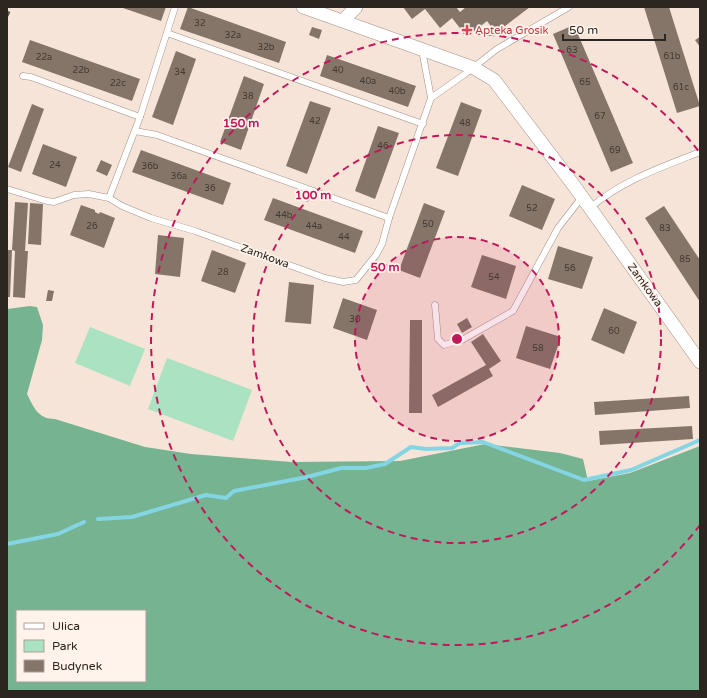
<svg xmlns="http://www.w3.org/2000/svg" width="707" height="698" font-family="'Varela Round',sans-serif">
<rect width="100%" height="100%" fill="#f7e4d8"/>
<!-- green -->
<g fill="#abe2c2">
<path d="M90,327L145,349L130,386L75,363Z"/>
<path d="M167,358L252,390L233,441L148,409Z"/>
</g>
<!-- forest -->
<path fill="#75b391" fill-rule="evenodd" d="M30,306L37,307L43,325L42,340L27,394C34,408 38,419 55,419L145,447L191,454L291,462L400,461L485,444L560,453L583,459L588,481L630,473L700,446V691H7V309ZM17,611H145V681H17Z"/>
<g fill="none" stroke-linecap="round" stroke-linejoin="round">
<!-- stream -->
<g stroke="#84d5e4" stroke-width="4">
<path d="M98,519L132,517L206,495L226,498L234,491L307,477L341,468H366L385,464L411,447L426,449L452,448L460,443L483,442L584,480L631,470L700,440"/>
<path d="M7,544L58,534L84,522"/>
</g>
</g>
<!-- building -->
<g fill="#857569">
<path d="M120,7H166L161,21Z"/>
<path d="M188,7L286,42L279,63L180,29Z"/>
<path d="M403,7H456L460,12L466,7H530L496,33L487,21L467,37L452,18L440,28L425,9L412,19Z"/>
<path d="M644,7H669L700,106L677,113Z"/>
<path d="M574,25L633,163L611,172L553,34Z"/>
<path d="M312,27L322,30L319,39L309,35Z"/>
<path d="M700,37V47L695,40Z"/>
<path d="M30,40L140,79L132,101L22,62Z"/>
<path d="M176,51L196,59L173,125L152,117Z"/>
<path d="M327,55L416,86L408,107L320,76Z"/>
<path d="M244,76L264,84L241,150L220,142Z"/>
<path d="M310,101L331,108L307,174L286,166Z"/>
<path d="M461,102L482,110L458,176L436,168Z"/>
<path d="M32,104L44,109L21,172L8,167Z"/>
<path d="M378,126L399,133L375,199L355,191Z"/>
<path d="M43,144L77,157L66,187L32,174Z"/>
<path d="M141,150L231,183L223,205L132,172Z"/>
<path d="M101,160L112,165L107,176L96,171Z"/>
<path d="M522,185L555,199L542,230L509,216Z"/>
<path d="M273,198L363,231L355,253L264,220Z"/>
<path d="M15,202L28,203L25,251H28L25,298L13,297L15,251L12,250Z"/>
<path d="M30,203L43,204L41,245L28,244Z"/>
<path d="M424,203L445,211L420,278L399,270Z"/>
<path d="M81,205L95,210V212L99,214L100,212L115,218L104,248L70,235Z"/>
<path d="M664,206L700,260V302L645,218Z"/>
<path d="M158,235L184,238L180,277L155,274Z"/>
<path d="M558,246L593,257L582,289L548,279Z"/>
<path d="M7,250H12L10,297H7Z"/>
<path d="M212,250L246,263L235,293L201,281Z"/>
<path d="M482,255L516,266L506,299L471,287Z"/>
<path d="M289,282L314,285L311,324L285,322Z"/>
<path d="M48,290L54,291L52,301H46Z"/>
<path d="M343,298L377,310L367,340L333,328Z"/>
<path d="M604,308L637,322L624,354L591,340Z"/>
<path d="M467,318L472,327L462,333L457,324Z"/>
<path d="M410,320H422V413H409Z"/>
<path d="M526,326L561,337L550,369L516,358Z"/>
<path d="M483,334L501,361L489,369L493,376L438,407L432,395L486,365L471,342Z"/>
<path d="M689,396L690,408L595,415L594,402Z"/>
<path d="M692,426L693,439L600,445L599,431Z"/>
</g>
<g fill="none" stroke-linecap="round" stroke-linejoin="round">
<!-- lane casing -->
<g stroke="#a39286" stroke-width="7">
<g id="lane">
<path d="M167,33L423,124"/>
<path d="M23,76L31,77L140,117L109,198"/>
<path d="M431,98L465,74L497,49L569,7"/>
<path d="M140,117L175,7"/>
<path d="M135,131L157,135L389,218"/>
<path d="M7,189L47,201L54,202L74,195L89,194L109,198L122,206L151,218L195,231L325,278L343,282L356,280L376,255L382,244L389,218L431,98L422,50"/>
<path d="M590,208C621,181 662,167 700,152"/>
<path d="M435,305L438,339L444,345L462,340L513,311L558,228L582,197"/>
</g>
</g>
<!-- street casing -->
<g stroke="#a39286" stroke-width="14">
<g id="street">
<path d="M303,7L474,68L494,80L575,187L700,362"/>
<path d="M343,21L356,7"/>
</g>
</g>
<!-- lane -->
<use href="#lane" stroke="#fff" stroke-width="6"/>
<!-- street -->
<use href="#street" stroke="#fff" stroke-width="13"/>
<!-- rail -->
<path stroke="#635a53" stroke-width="3" stroke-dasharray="5 5" stroke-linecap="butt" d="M7,16L11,7"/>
</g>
<!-- distance rings -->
<circle cx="457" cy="339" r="102" fill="#c2185b" fill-opacity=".12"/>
<g fill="none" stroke="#c2185b" stroke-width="2" stroke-dasharray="7 5">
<circle cx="457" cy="339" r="102"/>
<circle cx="457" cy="339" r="204"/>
<path d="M700 525A306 306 0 1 1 700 153"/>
</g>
<!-- markers -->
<path fill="#e0444e" stroke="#fff3eb" stroke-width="1.5" d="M465 24h4v4h4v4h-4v4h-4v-4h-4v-4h4z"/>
<g text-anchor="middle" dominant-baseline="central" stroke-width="3.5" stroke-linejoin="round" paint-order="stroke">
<!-- number labels -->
<g font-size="9" fill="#423a33">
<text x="200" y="23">32</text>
<text x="233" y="35">32a</text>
<text x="266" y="47">32b</text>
<text x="572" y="50">63</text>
<text x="672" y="56">61b</text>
<text x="44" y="57">22a</text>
<text x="81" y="70">22b</text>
<text x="338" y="70">40</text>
<text x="180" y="72">34</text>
<text x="368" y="81">40a</text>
<text x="585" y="82">65</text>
<text x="118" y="83">22c</text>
<text x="681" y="87">61c</text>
<text x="397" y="91">40b</text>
<text x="248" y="96">38</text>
<text x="600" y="116">67</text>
<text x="315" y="121">42</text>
<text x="465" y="123">48</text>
<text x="383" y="146">46</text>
<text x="615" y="150">69</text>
<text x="55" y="165">24</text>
<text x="150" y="166">36b</text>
<text x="179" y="176">36a</text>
<text x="210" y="188">36</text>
<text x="532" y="208">52</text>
<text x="284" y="215">44b</text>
<text x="428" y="224">50</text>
<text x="92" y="226">26</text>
<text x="314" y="226">44a</text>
<text x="665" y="228">83</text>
<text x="344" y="237">44</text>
<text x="685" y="259">85</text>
<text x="570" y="268">56</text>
<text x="223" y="272">28</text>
<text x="494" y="277">54</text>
<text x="355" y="319">30</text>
<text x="614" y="331">60</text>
<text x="538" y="348">58</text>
</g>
<!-- health labels -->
<g font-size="11" fill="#be3a42" stroke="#fff3eb" text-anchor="start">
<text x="475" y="30">Apteka Grosik</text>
</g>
<!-- street labels -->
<g font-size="11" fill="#2c2621" stroke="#fff3eb">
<text transform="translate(265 256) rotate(20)">Zamkowa</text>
<text transform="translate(645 285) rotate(54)">Zamkowa</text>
</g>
</g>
<circle cx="457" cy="339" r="6" fill="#c2185b" stroke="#fff3eb" stroke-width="2"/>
<g font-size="12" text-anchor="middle" font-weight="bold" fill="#c2185b" stroke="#fff3eb" stroke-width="3.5" stroke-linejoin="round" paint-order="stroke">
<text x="241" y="127">150 m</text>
<text x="313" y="199">100 m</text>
<text x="385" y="271">50 m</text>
</g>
<!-- border -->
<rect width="707" height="698" fill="none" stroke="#2c2621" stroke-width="16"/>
<!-- legend -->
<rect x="16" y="610" width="130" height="72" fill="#fff3eb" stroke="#aba19a"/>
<rect x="24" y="623" width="20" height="6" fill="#ffffff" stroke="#aba19a"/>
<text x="52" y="630" font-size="12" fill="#2c2621">Ulica</text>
<rect x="24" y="640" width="20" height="12" fill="#abe2c2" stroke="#aba19a"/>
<text x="52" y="650" font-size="12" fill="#2c2621">Park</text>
<rect x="24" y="660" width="20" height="12" fill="#857569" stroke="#aba19a"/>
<text x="52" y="670" font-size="12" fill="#2c2621">Budynek</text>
<!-- scale -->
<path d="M563 34v6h102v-6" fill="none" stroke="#2c2621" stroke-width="2"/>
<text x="569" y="34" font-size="12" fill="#2c2621" stroke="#fff3eb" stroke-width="3" paint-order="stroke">50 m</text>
</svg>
